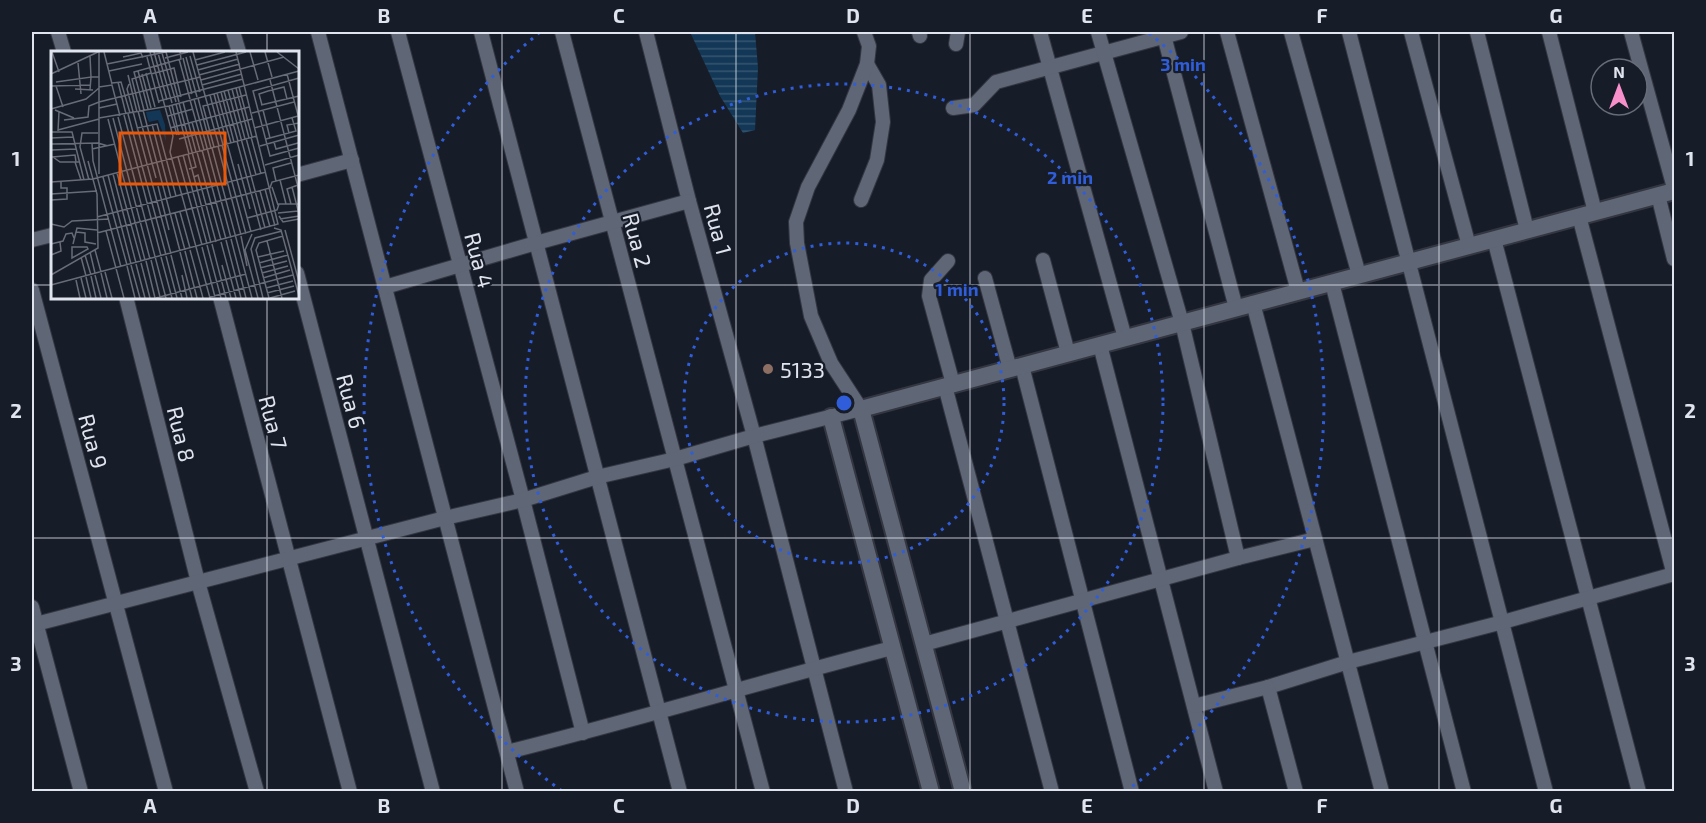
<svg xmlns="http://www.w3.org/2000/svg" width="1706" height="823" font-family="'Exo 2',sans-serif">
<defs>
<pattern id="water-rules" width="6" height="5" patternUnits="userSpaceOnUse" patternTransform="scale(1.5)"><rect width="6" height="5" fill="#133857"/><path d="M0 2.5h6" fill="none" stroke="#35556f"/></pattern>
</defs>
<rect width="100%" height="100%" fill="#171c29"/>
<!-- water -->
<path fill="url(#water-rules)" d="M690,32H755L758,68L755,130L743,133L720,96Z"/>
<g fill="none" stroke-linecap="round" stroke-linejoin="round">
<!-- minor casing -->
<g stroke="#343742" stroke-width="16">
<g id="minor">
<path d="M58,32L64,52"/>
<path d="M150,32L155,52"/>
<path d="M233,32L239,52"/>
<path d="M318,32L517,792"/>
<path d="M398,32L523,500L583,733"/>
<path d="M481,32L680,792"/>
<path d="M562,32L763,792"/>
<path d="M646,32L689,201L754,436L846,792"/>
<path d="M919,32L920,36"/>
<path d="M1040,32L1125,338"/>
<path d="M1163,32L1236,308"/>
<path d="M1227,32L1298,291"/>
<path d="M1291,32L1359,275"/>
<path d="M1349,32L1546,792"/>
<path d="M1411,32L1469,246"/>
<path d="M1477,32L1527,230"/>
<path d="M1549,32L1595,212"/>
<path d="M1631,32L1674,188"/>
<path d="M956,44L958,32"/>
<path d="M953,108L974,105L996,82L1181,32"/>
<path d="M297,175L352,160"/>
<path d="M1658,195L1674,259"/>
<path d="M861,200L877,160L883,122L879,85L867,64"/>
<path d="M1579,216L1674,575"/>
<path d="M1494,239L1639,792"/>
<path d="M32,240L52,235"/>
<path d="M1043,260L1068,353"/>
<path d="M948,261L931,280L929,296L953,384"/>
<path d="M297,273L433,792"/>
<path d="M985,278L1010,369"/>
<path d="M1332,283L1464,792"/>
<path d="M385,287L536,243L689,201"/>
<path d="M32,290L166,792"/>
<path d="M126,297L198,582L257,792"/>
<path d="M220,297L350,792"/>
<path d="M1253,303L1382,792"/>
<path d="M1100,345L1216,792"/>
<path d="M1022,366L1132,792"/>
<path d="M945,386L1052,792"/>
<path d="M1238,558L1315,539"/>
<path d="M32,607L81,792"/>
<path d="M32,625L445,518L523,500L597,477L675,459L754,436L861,409L831,363L811,316L797,243L796,222L808,187L849,110L867,64L869,46L864,32"/>
<path d="M924,644L1238,558L1182,323L1098,32"/>
<path d="M1268,687L1348,662L1503,622L1674,574"/>
<path d="M1194,706L1268,687L1296,792"/>
<path d="M507,752C636,720 764,681 892,648"/>
</g>
</g>
<!-- tertiary casing -->
<g stroke="#343742" stroke-width="20">
<g id="tertiary">
<path d="M831,417L931,792"/>
<path d="M963,792L861,409L1674,191"/>
</g>
</g>
<!-- minor -->
<use href="#minor" stroke="#5f6676" stroke-width="14"/>
<!-- tertiary -->
<use href="#tertiary" stroke="#5f6676" stroke-width="16"/>
</g>
<!-- grid -->
<path fill="none" stroke="#e0e4ee" stroke-width="1.5" stroke-opacity="0.55" d="M267,32V52M502,32V792M736,32V792M970,32V792M1204,32V792M1439,32V792M32,285H52M297,285H1674M267,297V792M32,538H1674"/>
<!-- distance rings -->
<g fill="none" stroke="#305dda" stroke-width="3" stroke-dasharray="3 6">
<circle cx="844" cy="403" r="160"/>
<circle cx="844" cy="403" r="319"/>
<path d="M562 791A479 479 0 0 1 539 33M1149 33A479 479 0 0 1 1126 791"/>
</g>
<!-- markers -->
<circle fill="#8d6e63" stroke="#171c29" stroke-width="2" cx="768" cy="369" r="6"/>
<g text-anchor="middle" dominant-baseline="central" stroke-width="4.5" stroke-linejoin="round" paint-order="stroke">
<!-- street labels -->
<g font-size="22" fill="#e0e4ee" stroke="#171c29">
<text transform="translate(719 229) rotate(75)">Rua 1</text>
<text transform="translate(638 240) rotate(75)">Rua 2</text>
<text transform="translate(480 260) rotate(75)">Rua 4</text>
<text transform="translate(352 401) rotate(75)">Rua 6</text>
<text transform="translate(274 422) rotate(75)">Rua 7</text>
<text transform="translate(182 434) rotate(76)">Rua 8</text>
<text transform="translate(94 441) rotate(75)">Rua 9</text>
</g>
<!-- poi labels -->
<g font-size="22" fill="#e0e4ee" stroke="#171c29" text-anchor="start">
<text x="780" y="369">5133</text>
</g>
</g>
<!-- overview -->
<g transform="translate(51 51)">
<rect width="248" height="248" fill="#171c29"/>
<path d="M109,59L114,74L115,90L107,69L98,71L96,66L95,61Z" fill="#133857"/>
<path fill="none" stroke="#676c78" stroke-width="1.5" d="M1,1L8,21M48,1V123M53,1L61,33M99,1L122,85L119,101L159,247M103,1L116,49M142,1L168,95M199,1L207,29M214,1L221,26M226,1L248,18M107,2L121,52M111,2L125,51M39,5L40,26H48M139,5L149,41M72,6L90,2L92,7M96,6L108,52M135,6L146,46M114,7L137,1M132,7L141,43M128,8L139,48M144,9L174,1M27,12L30,43M56,13L115,1L128,51M146,14L195,1M147,19L187,8M58,20L91,13M87,20L97,58M95,22L104,56M0,23L47,1M91,23L100,57M100,23L123,17L130,46M236,23L248,68M77,24L86,61M148,24L189,13M248,27L202,40L219,105L248,97M150,29L233,6M219,29L248,140M5,31L40,26L39,39M67,31L75,63M61,32L70,31L79,62M78,33L76,38L120,203M151,34L191,23M0,35L39,34M5,35L12,56M48,36L61,34L69,65M188,36L201,86M185,37L198,87M24,38L42,39M181,38L194,88M177,39L214,177M173,40L187,90M170,41L183,91M166,42L180,92M163,43L176,93M159,44L172,94M147,47L160,97M143,48L180,187M139,49L153,99M108,50L192,28M132,51L145,101M128,52L145,116L138,118M125,53L138,103M121,54L128,84M210,54L248,45M211,54L208,43L217,40L233,36L236,48M118,55L126,84M48,57L66,53M0,58L35,48L48,37M4,59L23,67M92,59L129,200M93,59L83,21L130,8L129,1M212,59L219,87M87,60L105,127M89,60L81,28L100,22M201,62L243,51M77,63L115,204M73,64L110,205M0,65V157M117,65L142,58M67,66L115,247M48,67L118,55L248,20M62,67L99,208M57,68L94,209M13,69L37,66L38,55L48,51L149,26M141,71L149,100M101,73L120,147M86,77L106,73L125,145M119,77L198,56M203,77L247,65M7,79L48,68M7,80L8,61M0,81H21L33,129M238,82L236,74L248,72M200,86L210,123M0,87L22,86M195,87L205,124M128,88L201,68M215,88L245,80L241,67M186,90L210,179M223,91L225,98L247,92M41,92L42,110L70,216M176,92L200,181M0,93L47,92L57,95M171,94L195,183M167,95L190,184M209,95L248,84M163,96L152,55L195,44M161,97L201,247M41,98L64,93M1,99L25,98M151,99L175,188M146,101L170,189M137,103L160,192M132,104L156,193M1,106L24,104L25,111M2,106L9,111H29M127,106L151,194M24,111L30,129M187,113L199,158M214,114L248,104M66,122L90,210M62,123L85,212M57,124L80,213M52,126L76,214M143,126L147,124L165,191M38,129L29,96L31,82H47M229,129L235,153M225,130L222,117L240,112M0,131L42,128L206,85M107,135L118,179M221,136L227,154M241,136L248,163M214,138L224,175M209,140L219,176M0,143L46,140M0,149L16,148V137H10V130M240,153L236,138L247,134M129,161L139,197M124,162L134,199M227,162L247,160M228,165L232,171L248,168M46,166L215,121M196,167L226,159L228,153H248M229,168L248,165M0,173L13,176L21,170L58,168M223,177L230,179L248,245M234,179L248,231M55,180L73,247M25,181L34,182V191L45,193M46,182L219,137L221,131L248,124M201,183L194,199L207,247M190,185L196,215M180,188L195,247M175,189L190,247M216,190L231,247M170,191L185,247M0,193L12,190L15,183L21,182L23,187M22,193L26,177L46,179M161,193L175,247M156,194L170,247M21,196H36L37,198L21,207ZM151,196L164,246M44,199L50,221M139,199L152,247M134,200L146,247M39,201L44,222M129,201L141,247M0,204L10,200L9,191M34,204L40,224M120,204L131,247M115,205L126,247M30,206L35,225M110,206L121,247M207,206L233,200M100,209L109,246M95,210L104,247M90,212L99,247M208,212L237,204M85,213L94,247M80,214L89,247M171,214L180,247M76,215L84,247M209,217L236,210M54,221L61,247M50,222L56,247M211,222L237,215M0,224L47,197L46,143L37,110M44,224L50,247M131,224L136,247M40,225L45,247M35,226L40,247M30,227L35,247M212,227L239,219M25,229L29,247M0,234L227,173L185,1M215,237L242,230M216,242L243,235M159,246L242,224M105,247L195,223M212,247L200,198L204,187L231,180M218,247L205,199L208,192L232,185M219,247L244,240"/>
<path fill="#e8590c" fill-opacity="0.15" stroke="#e8590c" stroke-width="3" d="M69,82H174V133H69Z"/>
<rect width="248" height="248" fill="none" stroke="#e0e4ee" stroke-width="3"/>
</g>
<circle cx="844" cy="403" r="9" fill="#305dda" stroke="#171c29" stroke-width="3"/>
<g font-size="18" text-anchor="middle" font-weight="bold" fill="#305dda" stroke="#171c29" stroke-width="4.5" stroke-linejoin="round" paint-order="stroke">
<text x="1183" y="71">3 min</text>
<text x="1070" y="184">2 min</text>
<text x="957" y="296">1 min</text>
</g>
<!-- border -->
<rect width="1706" height="823" fill="none" stroke="#171c29" stroke-width="66"/>
<!-- north arrow -->
<g transform="translate(1619 87)"><circle r="28" fill="#171c29" stroke="#676c78" stroke-width="1.5"/>
<path d="M0-4.5L10 22L0 15L-10 22Z" fill="#f890cc"/>
<text y="-9" font-size="16" font-weight="bold" text-anchor="middle" fill="#e0e4ee">N</text>
</g>
<rect x="33" y="33" width="1640" height="757" fill="none" stroke="#e0e4ee" stroke-width="2"/>
<g font-size="20" text-anchor="middle" font-weight="bold" fill="#e0e4ee">
<text x="150" y="23">A</text>
<text x="384" y="23">B</text>
<text x="619" y="23">C</text>
<text x="853" y="23">D</text>
<text x="1087" y="23">E</text>
<text x="1322" y="23">F</text>
<text x="1556" y="23">G</text>
<text x="16" y="166">1</text>
<text x="1690" y="166">1</text>
<text x="16" y="418">2</text>
<text x="1690" y="418">2</text>
<text x="16" y="671">3</text>
<text x="1690" y="671">3</text>
<text x="150" y="813">A</text>
<text x="384" y="813">B</text>
<text x="619" y="813">C</text>
<text x="853" y="813">D</text>
<text x="1087" y="813">E</text>
<text x="1322" y="813">F</text>
<text x="1556" y="813">G</text>
</g>
</svg>
